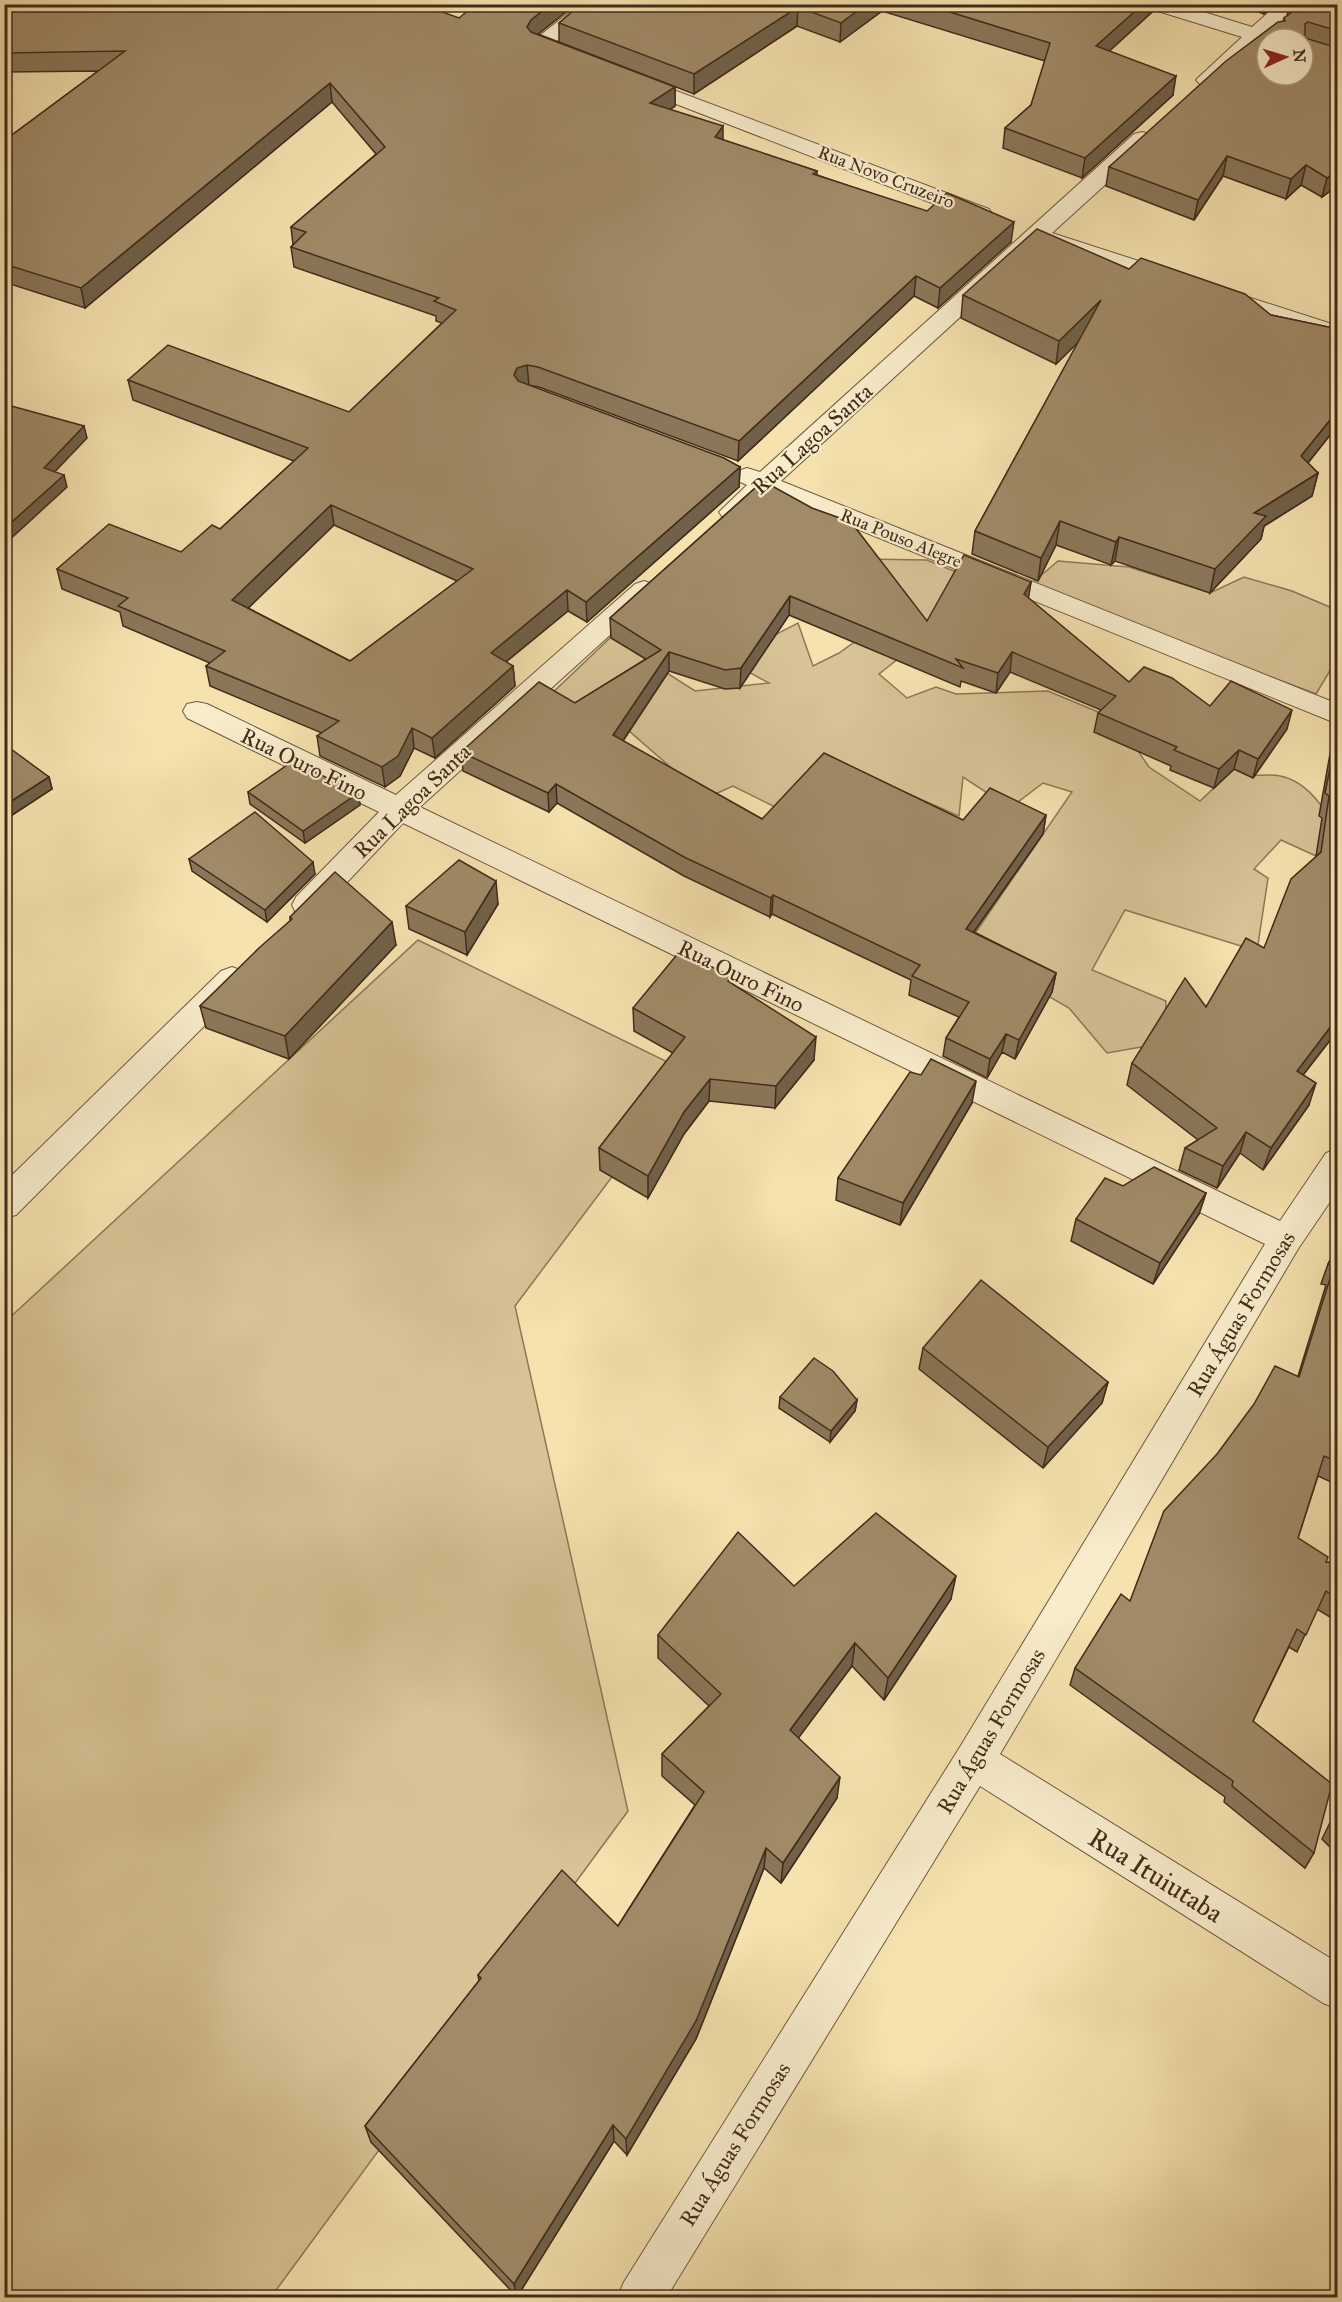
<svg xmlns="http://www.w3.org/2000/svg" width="1342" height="2302" font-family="'IM FELL Great Primer',serif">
<rect width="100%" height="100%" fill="#f5e2af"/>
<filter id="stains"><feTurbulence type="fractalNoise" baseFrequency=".00333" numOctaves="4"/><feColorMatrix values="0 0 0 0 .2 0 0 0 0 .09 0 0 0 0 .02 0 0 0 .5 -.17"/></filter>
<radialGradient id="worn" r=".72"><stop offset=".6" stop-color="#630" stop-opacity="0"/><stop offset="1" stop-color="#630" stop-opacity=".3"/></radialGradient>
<!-- green -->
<g fill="#d7c396" stroke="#8d7758" stroke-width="1.5">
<path d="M863,559L927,560L1000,590L960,610L879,674L907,698L936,687L956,694L1048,691L1103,714L1095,732L1138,751L1149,767L1200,801L1234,769C1253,778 1250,775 1270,775C1303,775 1321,804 1337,828L1316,856L1281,840L1254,869L1268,878L1257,951L1125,910L1092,970L1166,1001L1164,1043L1107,1053L1069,1008L965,948L1072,792L1043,783L1010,808L963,777L959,816L833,761L785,812L733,786L706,798L629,731L546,699L611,637L695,691L769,683L726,660L798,623L813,666L839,653L871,630Z"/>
<path d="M1058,561L1129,567L1210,593L1244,577L1292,591L1337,610V659L1316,694L1131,624L1032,583Z"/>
<path d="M418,940L690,1073L515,1306L628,1811L271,2297L5,2298V1322Z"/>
</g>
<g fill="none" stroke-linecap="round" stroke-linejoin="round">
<!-- street casing -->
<g stroke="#70593e" stroke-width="2">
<g id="street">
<path d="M580,4H603L547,49H533L530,45L533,41Z"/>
<path d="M1145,4H1178L1252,27L1278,4H1300L1270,33L1279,39H1267V45L1260,43L1214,84H1200L1196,80L1200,76L1242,37L1148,8Z"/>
<path d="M634,75L989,209L992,214L989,219H973L627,85L623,81L627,77Z"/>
<path d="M1142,132L1150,134L1153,139L1150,144L1052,233L1182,275L1186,280L1182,285H1166L1041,243L781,481L1338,704V724L768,493C754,506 743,523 723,518L719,512L747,485L738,481L734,476L738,471L747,468L760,472L1134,134Z"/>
<path d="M1223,289L1338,326V341L1215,301L1211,296L1215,291Z"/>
<path d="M644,581L653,584L657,590L653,596L420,807L1280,1221L1326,1153L1338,1149V1190L1298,1249L1000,1754L1338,1963V2009L1323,2003L980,1786L666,2298H617L624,2282L960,1747L1265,1244L403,823L318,913L307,916L296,913L292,905L296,897L379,812L187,718L183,711L187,704L197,702L207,704L396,795L635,584Z"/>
<path d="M232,967L243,971L248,979L243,987L16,1215L4,1218V1183L221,971Z"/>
</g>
</g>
<!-- street -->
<use href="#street" fill="#f8eccb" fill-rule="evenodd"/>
</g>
<!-- wall -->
<g fill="#8a7759" stroke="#432b19" stroke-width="1.5" fill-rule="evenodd">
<path d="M4,4L459,18L576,4L538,34L675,87V106L670,109L723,140L817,171V175L1011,242L938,308L914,296L738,461L539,387L528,385L740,467L739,487L587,622L568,611L506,662L513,666L515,686L435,758L414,748L400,776L385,787L320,756L317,736L322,733L210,686L206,666L210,663L123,626L120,612L62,589L57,569L181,552L220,529L294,461L133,400L128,380L349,412L442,323L436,321V316L294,267L291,247L293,245L291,227L376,154L332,102L85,308L4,282V141L98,71L4,72ZM334,525L457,581L350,661L248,608Z"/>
<path d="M581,4H1154L1152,12L1109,51L1173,95L1082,178L1003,148L1005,128L1031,105L1045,61L882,11L840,42L797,26L694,94L559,42V23Z"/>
<path d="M1236,4H1275L1264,14Z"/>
<path d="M1289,4H1338V185L1322,197L1301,185L1286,199L1223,176L1194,220L1106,186L1109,167L1283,22L1284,18L1287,16Z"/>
<path d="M1129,269L1271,315L1338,329V425L1308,463L1318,473L1312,496L1264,526L1261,539L1210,593L1115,561L1111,565L1056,545L1038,581L972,554L975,531L1079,341L1056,364L961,318L963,295Z"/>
<path d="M763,481L927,621L1031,582L1028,598L1129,682L1287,729L1253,778L1234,769L1214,788L1170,770L1171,766L1094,732L1098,713L1101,710L1010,672L996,693L961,681L960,687L789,615L740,688L725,689L669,671L623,741L762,819L963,820L1046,815L1043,834L974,932L1056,973L1052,992L1015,1059L1002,1052L987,1078L943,1056L946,1038L959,1017L909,995L911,980L772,914L770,917L684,876L557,803L549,812L463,771L461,752L575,703L646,659L611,638L610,618Z"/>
<path d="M1338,723V1030L1303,1075L1309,1105L1263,1170L1240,1153L1217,1188L1179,1170L1185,1148L1198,1140L1127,1085L1132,1063L1206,1007L1264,948L1316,856L1322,818L1319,816L1333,737Z"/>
<path d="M4,753L49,777L52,789L9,817L4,814Z"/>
<path d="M248,792L358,793L360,805L305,843L250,804Z"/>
<path d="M189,859L315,874L267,922L192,871Z"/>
<path d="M498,904L467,955L409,929L406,906Z"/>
<path d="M290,917L396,945L289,1059L206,1028L200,1006L290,921Z"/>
<path d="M732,984L814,1060L775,1108L709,1101L684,1134L648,1198L600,1170L599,1148L673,1053L634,1031L633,1008Z"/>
<path d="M921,1075L972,1103L900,1225L836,1200L838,1178Z"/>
<path d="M1123,1186L1206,1193L1199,1214L1153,1284L1071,1241L1076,1219Z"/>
<path d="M1338,1245V1485L1318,1476L1298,1538L1326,1562L1338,1563V1622L1317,1609L1297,1652L1289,1647L1253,1721L1314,1853L1305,1868L1224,1802L1225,1797L1070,1685L1075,1668L1130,1601L1298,1376L1326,1285L1321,1284L1328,1264Z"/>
<path d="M923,1348L1108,1382L1102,1403L1043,1468L919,1369Z"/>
<path d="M780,1397L857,1400L855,1411L830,1442L779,1408Z"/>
<path d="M794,1586L951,1599L884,1700L852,1666L798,1738L837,1798L781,1883L764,1868L696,2039L627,2155L614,2141L517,2297L371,2142L365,2126L479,1981L478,1975L618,1926L695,1805L662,1776V1754L709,1706L658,1658V1635Z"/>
<path d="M1338,1806V1855L1322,1839Z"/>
</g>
<!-- shaded-wall -->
<g fill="#706148" stroke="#432b19" stroke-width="1.5">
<path d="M551,4H576L532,39L527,27L531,20Z"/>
<path d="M866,4H883L882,11L840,42L841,23Z"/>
<path d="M1143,4H1154L1152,12L1094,65L1096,46Z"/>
<path d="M1265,4H1275L1264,14Z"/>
<path d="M798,7L797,26L694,94V74Z"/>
<path d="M1176,76L1173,95L1082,178L1085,158Z"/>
<path d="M330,83L332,102L85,308L81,288Z"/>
<path d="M675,87V106L650,123V103Z"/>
<path d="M723,126V145L715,137Z"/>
<path d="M1227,156L1223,176L1194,220L1198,200Z"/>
<path d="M1306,165L1301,185L1286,199L1291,179Z"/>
<path d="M1338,169V185L1322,197L1327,178Z"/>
<path d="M1014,222L1011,242L938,308L940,288Z"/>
<path d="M916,276L914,296L738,461L739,441Z"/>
<path d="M1101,300L1098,323L1056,364L1059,341Z"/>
<path d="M527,365L529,385L518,388L514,375L517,368Z"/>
<path d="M1338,410V425L1295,479L1301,456Z"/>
<path d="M84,426L87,438L47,480L44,468Z"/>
<path d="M740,467L739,487L587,622L586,602Z"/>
<path d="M1318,473L1312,496L1264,526L1261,539L1210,593L1215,569L1254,513Z"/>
<path d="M64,475L67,487L6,543L4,539V529Z"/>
<path d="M331,505L334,525L236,620L232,600Z"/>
<path d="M1060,521L1056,545L1038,581L1041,558Z"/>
<path d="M1119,537L1115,561L1111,565L1116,542Z"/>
<path d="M1031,582L1028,601L1024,594Z"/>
<path d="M567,590L568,611L492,673L491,653Z"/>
<path d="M790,596L789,615L740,688L741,668Z"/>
<path d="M669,652V671L614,754L613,735Z"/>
<path d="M1012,652L1010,672L996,693L998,673Z"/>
<path d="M513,666L515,686L435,758L432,738Z"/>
<path d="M1292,710L1287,729L1253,778L1258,759Z"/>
<path d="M412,728L414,748L400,776L385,787L382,767Z"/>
<path d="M1239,750L1234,769L1214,788L1219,769Z"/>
<path d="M49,777L52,789L9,817L5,805Z"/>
<path d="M556,784L557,803L549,812L548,793Z"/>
<path d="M358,793L360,805L305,843L303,831Z"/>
<path d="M1046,815L1043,834L963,947L966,929Z"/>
<path d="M313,862L315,874L267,922L265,910Z"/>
<path d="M496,881L498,904L467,955L465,932Z"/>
<path d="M773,895L772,914L770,917L771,898Z"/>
<path d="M392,922L396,945L289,1059L285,1036Z"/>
<path d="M1056,973L1052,992L1015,1059L1019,1040Z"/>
<path d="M1338,1017V1030L1289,1093L1297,1071Z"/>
<path d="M1006,1034L1002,1052L987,1078L990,1059Z"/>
<path d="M816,1037L814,1060L775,1108L776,1086Z"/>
<path d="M710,1079L709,1101L684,1134L648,1198V1176L684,1112Z"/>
<path d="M976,1081L972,1103L900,1225L903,1203Z"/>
<path d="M1316,1083L1309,1105L1263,1170L1271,1148Z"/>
<path d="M1246,1132L1240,1153L1217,1188L1223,1166Z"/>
<path d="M1206,1193L1199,1214L1153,1284L1160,1263Z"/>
<path d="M1108,1382L1102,1403L1043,1468L1048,1447Z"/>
<path d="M857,1400L855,1411L830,1442L831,1431Z"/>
<path d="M956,1576L951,1599L884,1700L888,1678Z"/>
<path d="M855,1643L852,1666L788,1752L790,1730Z"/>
<path d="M840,1777L837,1798L781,1883L783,1863Z"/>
<path d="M766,1848L764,1868L696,2039L627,2155L626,2139Z"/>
<path d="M613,2125L614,2141L517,2297L514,2284Z"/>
</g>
<!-- building -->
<g fill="#a08a67" stroke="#432b19" stroke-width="1.5" fill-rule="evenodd">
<path d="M4,4H420L459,18L476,4H551L531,20L527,27L531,32L675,87L650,103L723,126L715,137L817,171L813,174L927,211L947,193L1014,222L940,288L916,276L739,441L538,367L527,365L517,368L514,375L518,381L724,458L740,467L586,602L567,590L491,653L513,666L432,738L412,728L398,756L382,767L317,736L339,721L206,666L225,651L118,606L128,598L57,569L109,524L181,552L212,525L220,529L308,448L128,380L168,345L349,412L456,310L434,301L439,298L291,247L306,232L291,227L385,147L330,83L81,288L4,264V141L125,51L4,53ZM331,505L473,569L350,661L232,600Z"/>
<path d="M581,4H866L841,23L798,7L694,74L559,23Z"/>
<path d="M924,4H1143L1096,46L1176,76L1085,158L1005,128L1031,105L1050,43Z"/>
<path d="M1297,4H1338V31L1308,22L1305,24V38L1338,48V169L1327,178L1306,165L1291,179L1227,156L1198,200L1109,167L1226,61L1278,22L1285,21L1284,18L1300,6ZM1267,39H1303V75H1267Z"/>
<path d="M1037,229L1129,269L1141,258L1245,294L1271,315L1338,329V410L1301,456L1318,473L1254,513L1266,516L1215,569L1119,537L1116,542L1060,521L1041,558L975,531L1101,300L1059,341L963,295Z"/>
<path d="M4,404L84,426L44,468L64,475L4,529Z"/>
<path d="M763,481L812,508L851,522L927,621L964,555L1031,582L1024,594L1129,682L1144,667L1172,678L1210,706L1231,681L1292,710L1258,759L1239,750L1219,769L1174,750L1177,747L1098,713L1116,696L1012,652L998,673L956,659L963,668L790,596L741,668L725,670L669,652L613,735L762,819L824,753L963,820L990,788L1046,815L966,929L1056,973L1019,1040L1006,1034L990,1059L946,1038L969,1002L912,976L920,965L773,895L771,898L684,857L556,784L548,793L461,752L539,682L575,703L661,650L610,618Z"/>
<path d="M1338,728V1017L1297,1071L1316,1083L1271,1148L1246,1132L1223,1166L1185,1148L1217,1128L1132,1063L1185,978L1206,1007L1246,938L1264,948L1291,879L1321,852L1329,796L1325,793Z"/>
<path d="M11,749L49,777L5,805L4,804V753Z"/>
<path d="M293,761L358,793L303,831L248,792Z"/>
<path d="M255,812L313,862L265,910L189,859Z"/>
<path d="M459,860L496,881L465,932L406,906Z"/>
<path d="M335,872L392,922L285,1036L200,1006L260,947L292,919L290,917Z"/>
<path d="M680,951L732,977L728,981L816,1037L776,1086L710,1079L684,1112L648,1176L599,1148L685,1037L633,1008Z"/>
<path d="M931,1059L976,1081L903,1203L838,1178L910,1072L921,1075Z"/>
<path d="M1154,1167L1206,1193L1160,1263L1076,1219L1105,1178L1123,1186Z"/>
<path d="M1338,1245V1462L1324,1456L1298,1538L1328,1557L1326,1562L1338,1563V1599L1326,1591L1306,1635L1297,1629L1253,1721L1332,1784L1314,1853L1232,1786L1233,1781L1075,1668L1121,1594L1130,1601L1164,1511L1217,1454L1254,1404L1275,1366L1299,1377L1334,1266L1328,1264Z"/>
<path d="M981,1280L1108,1382L1048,1447L923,1348Z"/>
<path d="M814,1358L833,1371L857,1400L831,1431L780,1397Z"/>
<path d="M876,1513L956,1576L888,1678L855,1643L790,1730L840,1777L783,1863L766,1848L696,2021L626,2139L613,2125L514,2284L365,2126L481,1978L478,1975L562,1870L618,1926L704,1792L662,1754L721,1694L658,1635L738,1532L794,1586Z"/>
<path d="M1338,1810V1830L1332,1824Z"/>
</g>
<g text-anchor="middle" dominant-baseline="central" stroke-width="4.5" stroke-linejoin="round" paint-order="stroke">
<!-- far-street labels -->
<g font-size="18" fill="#432b19" stroke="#f8eccb">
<text transform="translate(886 177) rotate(21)">Rua Novo Cruzeiro</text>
<text transform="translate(901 538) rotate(22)">Rua Pouso Alegre</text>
</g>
<!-- street labels -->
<g font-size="22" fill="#432b19" stroke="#f8eccb">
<text transform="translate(812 439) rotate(-42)">Rua Lagoa Santa</text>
<text transform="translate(304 764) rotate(26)">Rua Ouro Fino</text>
<text transform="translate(412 801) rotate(-44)">Rua Lagoa Santa</text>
<text transform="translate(741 976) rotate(26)">Rua Ouro Fino</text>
<text transform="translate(1241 1314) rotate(-59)">Rua Águas Formosas</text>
<text transform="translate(991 1731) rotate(-59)">Rua Águas Formosas</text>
<text transform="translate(735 2144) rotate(-58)">Rua Águas Formosas</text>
</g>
<!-- near-street labels -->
<g font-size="27" fill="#432b19" stroke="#f8eccb">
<text transform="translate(1156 1875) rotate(32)">Rua Ituiutaba</text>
</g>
</g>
<!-- margin -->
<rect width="1342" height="2302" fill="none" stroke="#f5e2af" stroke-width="24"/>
<rect x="6" y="6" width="1330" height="2290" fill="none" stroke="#432b19" stroke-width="3"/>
<rect x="12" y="12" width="1318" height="2278" fill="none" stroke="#432b19" stroke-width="1.5"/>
<!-- north arrow -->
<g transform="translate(1285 57) rotate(86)"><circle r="28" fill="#f8eccb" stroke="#b09f84" stroke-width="1.5"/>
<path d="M0-4.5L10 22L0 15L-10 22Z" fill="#8f2418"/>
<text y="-9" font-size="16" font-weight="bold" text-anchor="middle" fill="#432b19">N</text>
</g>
<rect width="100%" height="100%" filter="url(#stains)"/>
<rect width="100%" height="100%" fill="url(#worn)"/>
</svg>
